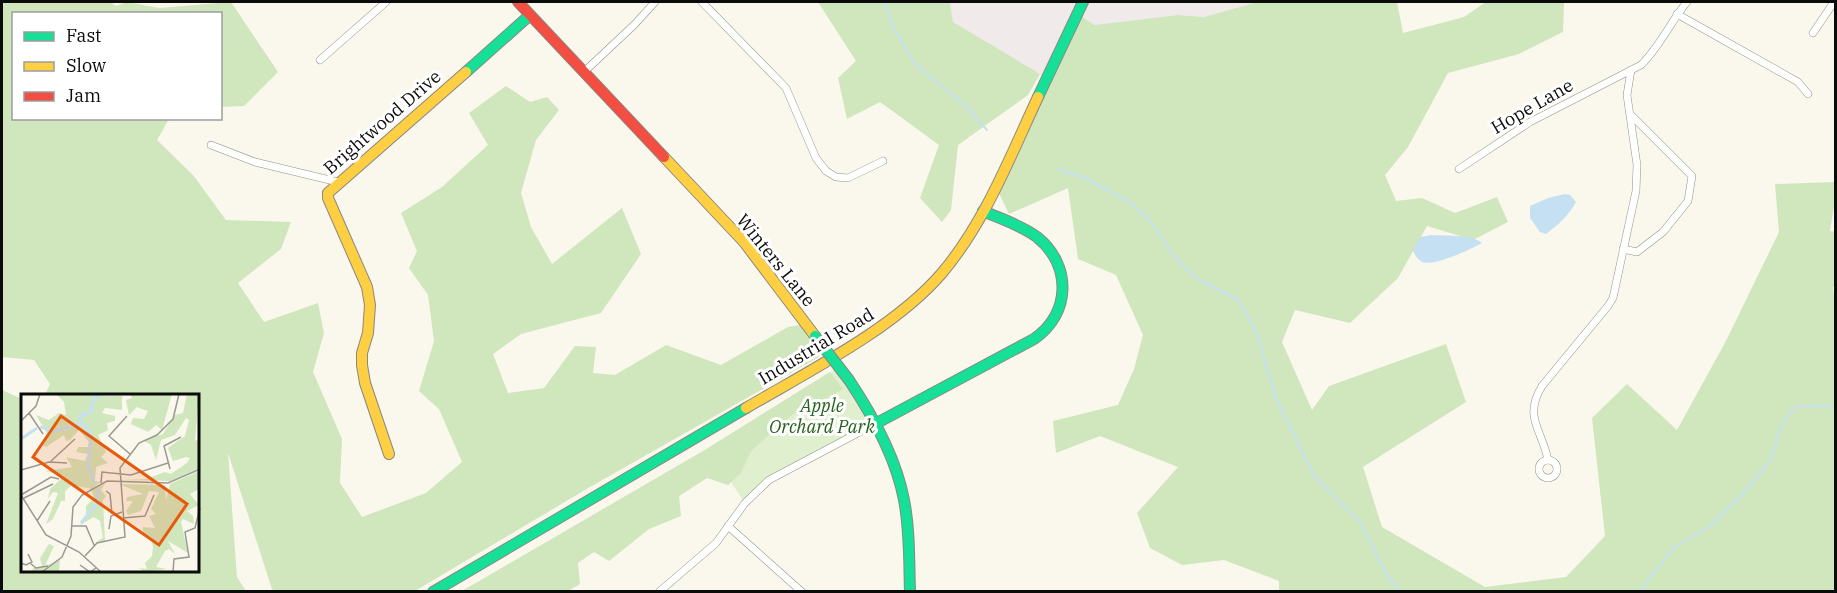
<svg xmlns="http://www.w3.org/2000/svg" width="1837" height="593" font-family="'IBM Plex Serif',serif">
<rect width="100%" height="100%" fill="#faf8ed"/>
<!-- industrial -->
<path fill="#f1eaeb" d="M950,2H1257L1204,17L1178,15L1094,25L1047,79L953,22Z"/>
<!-- green -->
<path fill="#e0efcd" d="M837,368L875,424L780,473L745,503L708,448Z"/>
<!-- forest -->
<g fill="#d0e6bc">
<path d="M2,2H110L116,6L127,2L159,8L231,2L278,72L244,106L221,107L220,14H14V118L169,119L157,140L193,175L226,220L291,222L281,249L238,283L264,322L318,303L324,333L313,372L342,439L340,483L362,517L426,493L462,462L439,409L419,391L434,341L428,295L409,268L417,251L401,213L442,187L488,145L469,113L506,86L530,102L547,97L559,110L536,140L521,193L531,227L552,264L622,208L641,254L601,313L521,334L493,354L508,393L544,388L575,346L596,347L593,373L615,375L666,345L721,365L788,327L806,324L815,336L819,357L590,487L415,591L276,592L272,589L228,453L237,577L246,591H2V390L22,399V570H198V395H45L50,384L34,360L2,357Z"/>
<path d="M818,2H950L953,22L1040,74L1028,95L958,145L951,210L942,222L920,198L939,145L880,102L847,119L838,78L856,61Z"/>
<path d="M1257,2H1397L1403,33L1464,17L1486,2H1564L1563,32L1519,54L1448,73L1408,147L1385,175L1396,201L1422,198L1455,213L1497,197L1508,222L1473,240L1427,226L1398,278L1350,323L1295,310L1282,342L1312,410L1329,386L1446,344L1466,402L1363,467L1382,527L1485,587L1566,577L1605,536L1592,418L1627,384L1677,430L1726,341L1779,232L1775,184L1835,182V200L1830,231L1836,232V285L1833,287L1836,315L1835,591L1279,592V581L1224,560L1182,565L1150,548L1137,513L1178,467L1100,436L1056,453L1053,421L1118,405L1134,369L1143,335L1116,275L1078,259L1068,188L1009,214L996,187L1078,14L1094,25L1178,15L1204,17Z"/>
<path d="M830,372L843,389L816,404L793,414L751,451L741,473L728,485L707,478L679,496L681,516L649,529L609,561L594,552L578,563L580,584L568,591H462L708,448Z"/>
</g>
<!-- water -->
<g fill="#c5e0f3">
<path d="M1565,194L1570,195L1576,202C1568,216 1559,224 1546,234L1540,232L1530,218V206L1548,198Z"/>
<path d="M1431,235C1446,236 1471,234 1482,243C1471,249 1434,267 1422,262C1418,260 1415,255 1413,251L1420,237Z"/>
</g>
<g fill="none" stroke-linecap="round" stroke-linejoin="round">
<!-- stream -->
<g stroke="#c5e0f3" stroke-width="2">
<path d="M885,2L894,29L914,63L966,106L987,130"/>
<path d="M1058,169L1085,178L1126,200L1149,219L1173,255L1196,278L1237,299L1256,330L1275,396L1314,476L1360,522L1388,577L1401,592"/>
<path d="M1639,592L1673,548L1710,526L1741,496L1762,471L1772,457L1781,426L1790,412L1796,407L1805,406H1836"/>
</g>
<!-- street casing -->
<g stroke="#93928d" stroke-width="8">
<g id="street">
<path d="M702,2L786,88L816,158L826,171L836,177L848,178L883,161"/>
<path d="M1677,14L1798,82L1808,94"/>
<path d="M1813,33L1834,2"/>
<path d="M320,60L386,2"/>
<path d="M585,71L634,25L655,2"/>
<path d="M211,145L255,162L338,182"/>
<path d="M1459,169L1530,122L1641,65C1659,48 1671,21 1687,2"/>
<path d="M1623,249L1637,252L1663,232L1688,201L1692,176L1631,115"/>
<circle cx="1548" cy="469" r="9"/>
<path d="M1548,460C1542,430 1523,417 1542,386L1608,306L1613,298L1636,191L1637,165L1627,95L1631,70"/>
<path d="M728,526L802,592"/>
<path d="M659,592L716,543L745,503L769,480L875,424"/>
</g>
</g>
<!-- fast casing -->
<g stroke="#898883" stroke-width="12">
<g id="fast">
<path d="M466,72L530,15"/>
<path d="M1038,97L1083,2"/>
<path d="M849,380C873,416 896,457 904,500C910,530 909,562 910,592"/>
<path d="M875,424L1034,339C1071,314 1072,265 1037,237C1021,225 1001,219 983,211"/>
<path d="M433,592L746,408"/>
</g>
</g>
<!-- slow casing -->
<g stroke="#898883" stroke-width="12">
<g id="slow">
<path d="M664,157L744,242L815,336"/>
<path d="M746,408C809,371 895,328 942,273C985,222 1010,157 1038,97"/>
<path d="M389,454L365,383L362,365V353L368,333L370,305L367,287L328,198V193L466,72"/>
</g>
</g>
<!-- jam casing -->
<g stroke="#898883" stroke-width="12">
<path id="jam" d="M518,2L664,157"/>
</g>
<!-- street -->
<use href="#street" stroke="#fefefc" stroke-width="7"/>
<!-- fast -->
<use href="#fast" stroke="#16e098" stroke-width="10"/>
<!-- slow -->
<use href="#slow" stroke="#ffcf43" stroke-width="10"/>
<!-- jam -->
<use href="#jam" stroke="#f24e42" stroke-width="10"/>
<!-- fast-bridge casing -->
<g stroke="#898883" stroke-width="12" stroke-linecap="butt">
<path id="fast-bridge" d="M815,336L849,380"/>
</g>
<!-- fast-bridge -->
<use href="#fast-bridge" stroke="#16e098" stroke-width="10"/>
</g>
<g text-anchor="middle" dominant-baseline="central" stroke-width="6" stroke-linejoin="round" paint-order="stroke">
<!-- street labels -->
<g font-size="18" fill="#0b0b0b" stroke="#fff">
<text transform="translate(1532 106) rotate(-30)">Hope Lane</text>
<text transform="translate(382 122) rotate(-41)">Brightwood Drive</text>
<text transform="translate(776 260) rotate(51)">Winters Lane</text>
<text transform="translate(816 346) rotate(-31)">Industrial Road</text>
</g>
<!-- park labels -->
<g font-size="18" font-style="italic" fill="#26611c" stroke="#fff">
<text x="822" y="405">Apple<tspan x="822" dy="21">Orchard Park</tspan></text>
</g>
</g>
<!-- overview -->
<g transform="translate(21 394)">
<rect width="178" height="178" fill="#faf8ed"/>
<path d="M35,0L101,2V16L84,14L81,19L94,22V27L86,29L87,36L77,41L85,58L80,63L87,69L75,73L74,87L79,88L71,95L84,90L80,96L85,102L82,106L84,147L75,148L82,144L79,127L73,123L59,131L65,123V112L73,104L70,95L51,91L44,97V107H40L32,125L25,130L37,99L32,98L27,105L29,95L43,82L24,77L51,73L45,63L64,67L67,60L55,58L57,53H67L68,48L58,36L49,46L45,47L43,41L25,53L20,50L27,41L15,21L28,26L38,19L45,21L43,8ZM109,0H151L141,36L135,31L127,38L110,30L112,24L123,25L127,17L116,13L108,21L105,6L111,4ZM166,0H178L174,47L178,45V74L149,87L99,86L125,85L144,78L150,80L166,69L169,64L165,63L152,67L147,54L164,42L168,26L165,24L154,41L140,46L135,66L130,51L123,47L142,40L154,21L162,19ZM178,77V95L169,100L178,111L166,117L172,122L173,130L162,125L160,128L167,159L147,147L154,160L148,155L144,157L135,173L146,175L124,178L118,174L126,175L124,169L131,162L132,153L130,145L122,140V133L134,134L128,122L135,120L130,115L138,98L128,97L120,117L107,121L105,117L112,107H105L106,103L122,100L98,90L144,91L145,106L149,90ZM28,150L33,152L24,172L39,166L38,177L11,178L12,174L21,172L19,164Z" fill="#d0e6bc"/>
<path fill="none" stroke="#c5e0f3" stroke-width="3" d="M61,27L70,40L67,71L73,89M19,33L34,37L58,31L60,21L70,18L73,4L80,0M0,45L16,34M60,129L77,108L76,95"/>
<path fill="none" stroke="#9a9993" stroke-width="1.5" d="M8,19L22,40M106,22L88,42L109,60M0,27L15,12L19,0M30,67L54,45M149,75L143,52L160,43M0,76L28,68L46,69M80,89L81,78L110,81L147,69M85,97L89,100L91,120M0,101L30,83L38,85M0,101L25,141L58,158L80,178M3,104L32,90M102,124L124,122L133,101M16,127L29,107M51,132H65L73,151M88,135L90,122L101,118M64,162L76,149L104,143L99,74L118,49L136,41L152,25L158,0M0,169L5,171L11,168L7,160M9,169L15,174L27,172M59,171L69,178L75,174M21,178L41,163L50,142L52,113L61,101L86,87L147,89L179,75M152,178L153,165L168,163L164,138L174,134L179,114"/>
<path fill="#e8590c" fill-opacity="0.15" stroke="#e8590c" stroke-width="3" d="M40,22L166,110L138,151L12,63Z"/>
<rect width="178" height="178" fill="none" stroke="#0b0b0b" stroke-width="3"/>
</g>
<!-- border -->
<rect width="1837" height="593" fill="none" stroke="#0b0b0b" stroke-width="6"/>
<!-- legend -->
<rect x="12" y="12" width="210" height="108" fill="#ffffff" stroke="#9d9d9d" stroke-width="1.5"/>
<rect x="24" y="32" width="30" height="9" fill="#16e098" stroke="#9d9d9d" stroke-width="1.5"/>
<text x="66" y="42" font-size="18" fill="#0b0b0b">Fast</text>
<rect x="24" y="62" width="30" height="9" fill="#ffcf43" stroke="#9d9d9d" stroke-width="1.5"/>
<text x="66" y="72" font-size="18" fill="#0b0b0b">Slow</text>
<rect x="24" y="92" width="30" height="9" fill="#f24e42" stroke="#9d9d9d" stroke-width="1.5"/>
<text x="66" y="102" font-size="18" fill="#0b0b0b">Jam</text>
</svg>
